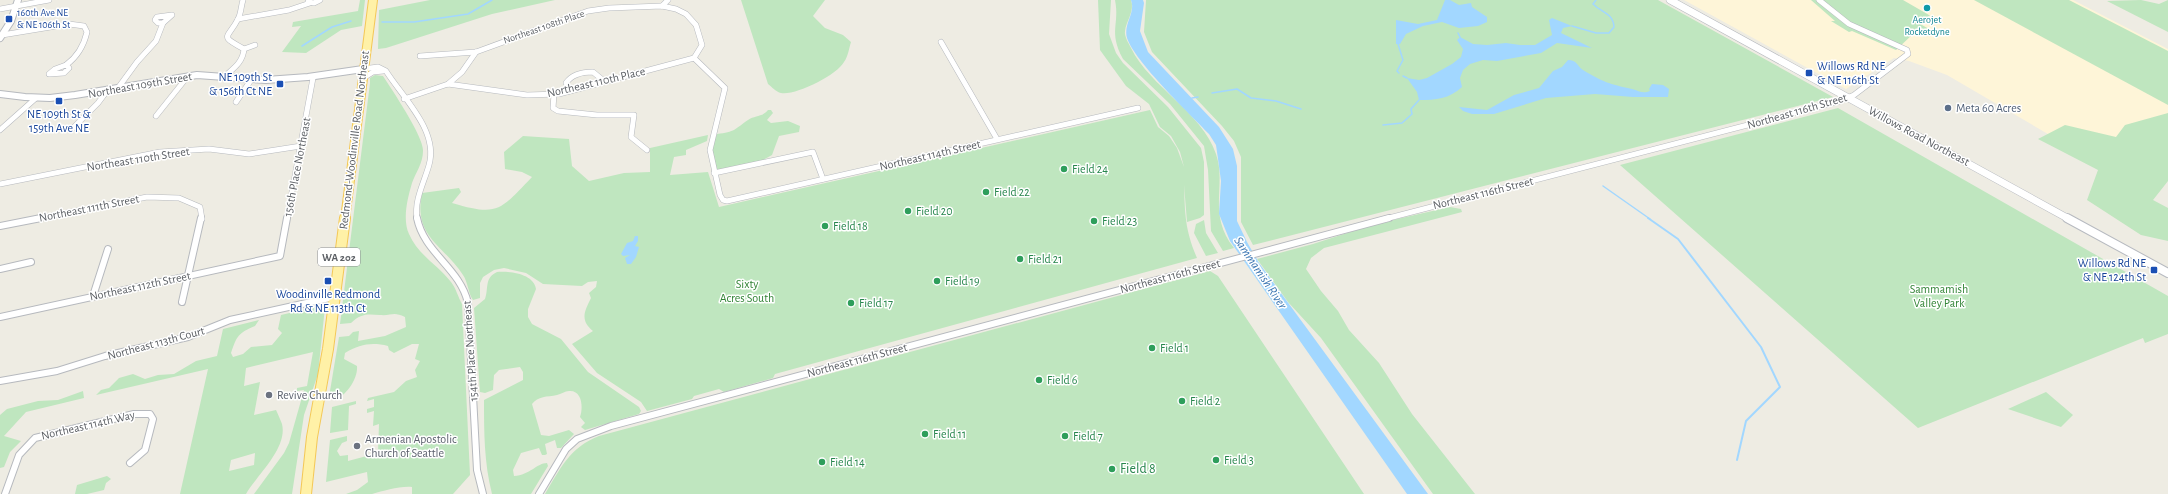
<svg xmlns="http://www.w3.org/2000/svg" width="2168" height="494" font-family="'Alegreya Sans',sans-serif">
<rect width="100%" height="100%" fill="#eeece3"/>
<!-- commercial -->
<path fill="#fef5d8" d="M1684,0H2073L2168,49V180L2142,189L1947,75L1909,61L1894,58L1846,89Z"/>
<!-- green -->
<g fill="#bfe6bf" fill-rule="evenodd">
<path d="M360,0H365L362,26L341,30L306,53L282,52L301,26L292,27L293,22L358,11Z"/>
<path d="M430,0H555L492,14L386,48L378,49L379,10Z"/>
<path d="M741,0H825L813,16L825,28L843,35L851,42C849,48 848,57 844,62C837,75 795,96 781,93C776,92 772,87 768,84Z"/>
<path d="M1098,0H1111L1109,34L1116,53L1123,63L1168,107L1201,148L1204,162V215L1200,218L1187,222L1184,185C1185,214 1185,230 1197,258L775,374L773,378L724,392L719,389L694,396L692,399L647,411L641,402L597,373L572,344L593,331C580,320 584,312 591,298L589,293L596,287L597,281L588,282L582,286L543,284L526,273L504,268L494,270L483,277L480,283V298L473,300C468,293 468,282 463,275C443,244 413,237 422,193L459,188L461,192L452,203C499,217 500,210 532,177L522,172L505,169L504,152L523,136L569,139L572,166L589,181L624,173L650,172V148L708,135L707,141L686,150V155L674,157L670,175L708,172L719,207L1150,110L1158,127L1169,136L1177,148L1184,167L1180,152L1171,136L1160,127L1149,104L1126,86L1100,50Z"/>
<path d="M1115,0H1131C1135,11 1126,21 1125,31C1124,36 1129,44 1131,48C1150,87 1202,112 1216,154C1227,186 1207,214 1234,248L1223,251L1211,231L1208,170L1204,146L1170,104L1123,59C1108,31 1120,25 1115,0Z"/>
<path d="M1146,0H1658L1833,97L1253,245L1241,222V157L1234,141L1222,126L1152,52L1144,32Z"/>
<path d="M1811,0H1903L1929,15L1930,16L1915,21L1929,29L1913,34L1896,50L1852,31L1849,32L1831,21H1835Z"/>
<path d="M1974,0H2069L2168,51V105Z"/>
<path d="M2141,0L2159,4L2168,0V32L2107,1Z"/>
<path d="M375,75L383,76C392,90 424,137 423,151C423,163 416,172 412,183C408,197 402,219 409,234C418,255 438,265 451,282C456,288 458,297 462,304L470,475L453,494H412V487C399,486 384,491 372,494C365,494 354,494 346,494L357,490L368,482L367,472L326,482L330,440L347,436V441L342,443L337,451L340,456L348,455V461L378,453L379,424L373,426L374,411L367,413V409L374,407V399L367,401L368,398L394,392L406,381L417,377L415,370L420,361L415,359L419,344H412L394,353L389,350L388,346C372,342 360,344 345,353L344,359L357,366C358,378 348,393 337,399L329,397L339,337L349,336L353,332L359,331L358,341L385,336L406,327L405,317C393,311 392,316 380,315C368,314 361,313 351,323L340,324L370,83V78Z"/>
<path d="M1838,108L2168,296V334L2145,343L2143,338L1918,428L1620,165Z"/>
<path d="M768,110H771L773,113L767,120L771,123L788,121L800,126L799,132L779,136L772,155L763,160L717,171L712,148L717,134C735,132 735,129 748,120C755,115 763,117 768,110Z"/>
<path d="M2168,113V181L2153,200L2168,208V241L2141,235L2087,200L2098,170L2038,139L2065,125L2116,137L2125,125Z"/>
<path d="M1450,207L1461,209L1462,212L1324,248L1311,258L1306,269L1321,291L1338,311L1349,330L1379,363L1412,414L1475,494H1433L1321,338L1288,302L1257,259L1313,244L1375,224Z"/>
<path d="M1204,220L1206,233L1218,253L1206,256L1194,233L1196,224Z"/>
<path d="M1210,271L1218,276L1364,494H545C560,469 570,447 599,436Z"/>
<path d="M497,272C510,271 534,274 536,289L528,309V317L532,324L561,339L588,372L639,407L641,411L639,414L585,430L581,427L585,423L580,417C583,409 583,390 569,391C565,391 561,394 557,395C547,397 538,396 532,404L541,435L549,436L569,430L574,434L561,448H557L555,440L545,444L547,454L545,455H542L539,448L521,453L513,470L514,476C530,475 537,463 547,463L548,466L531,494H492C484,463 484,432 484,400L523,380V372L520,367L499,370L494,375L493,390L485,393L480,392L474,308L485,299C489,288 484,278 497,272Z"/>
<path d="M315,307H325L318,374L304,415L292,494H254L284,453L289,443L304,390L297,391V388L307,386L313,352L246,368L244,386L260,382L254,415L276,410C278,414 280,419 282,424C288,448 257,475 246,494H180L208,369L96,395L101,390L109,388L119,378L133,374L145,379L158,375L174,374L196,361L217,356L223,329L259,320L255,326C238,333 237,336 231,353L233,357L243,354L251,347L272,345L282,333L278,329L281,315ZM255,453L254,465L229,471L231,460Z"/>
<path d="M83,391L84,398L26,412L4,436L21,441L10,452L4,467L0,468V415L7,409L38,401L58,400Z"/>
<path d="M2046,392L2073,415L2061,427L2008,409Z"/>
<path d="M356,401V404L349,406L348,430L330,433L332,407Z"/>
<path d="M107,476L111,479L106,483L104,490L87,494H75L77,485Z"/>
</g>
<!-- water -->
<g fill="#a2d7ff">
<path d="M1131,0H1143L1144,3L1140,31L1148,52L1219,127L1233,149L1237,166V221L1247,242L1259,263L1428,494H1407L1230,241L1219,214L1221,181L1218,159L1216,145L1209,134C1190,114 1135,62 1127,38C1123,24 1136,13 1131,0Z"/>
<path d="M1445,0H1450L1459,5L1471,3L1472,7L1487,17V22L1478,26L1459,28L1442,22L1423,26L1406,34L1400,44H1396V20L1418,24L1437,20Z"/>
<path d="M1552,18L1572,26L1563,28L1561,33L1592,48L1557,43L1541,53L1497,61L1483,60L1470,64L1463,70L1460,78L1462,87C1449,99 1436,100 1419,100L1417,92L1407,78L1419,80L1427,78L1452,64L1461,57L1463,49L1457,40L1460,37L1473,44L1487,45L1506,43L1520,45H1535L1552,35L1549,20Z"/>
<path d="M1568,60C1577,60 1577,66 1583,70C1603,82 1609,84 1632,89C1639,91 1643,94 1650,91L1649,89L1652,84L1663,85L1669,89L1668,97H1633L1595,94L1546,98L1494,114H1472L1463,111L1459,107L1487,110L1514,95L1539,88L1553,71L1562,67Z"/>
<path d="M635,236H638V241L635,246L639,247L636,257L631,264H627L625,258L630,255L623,256L621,254L627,243L633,241Z"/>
</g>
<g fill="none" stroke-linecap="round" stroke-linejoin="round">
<!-- stream-far1 -->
<g stroke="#a2d7ff" stroke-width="1.5">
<path d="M382,22H414L468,14L492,0"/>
<path d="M1572,26L1596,33H1609L1614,27C1613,13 1602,13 1593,4L1596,0"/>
<path d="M1458,33L1460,37"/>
<path d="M1398,44L1403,60L1397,71L1399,73"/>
<path d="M302,46L332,27L351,21"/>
<path d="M1403,76L1407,78"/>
<path d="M1212,93L1237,89L1251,98L1276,101L1301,109"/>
<path d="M1192,98L1198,97"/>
<path d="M1383,125L1402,123L1412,114L1411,109L1419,100"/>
<path d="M1603,186L1650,219"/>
</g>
<!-- stream -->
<path stroke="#a2d7ff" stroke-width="2" d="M1648,218L1678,239L1761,347L1780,387L1746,421L1737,460"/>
<!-- minor-far1 casing -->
<g stroke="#b6b9be" stroke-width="6">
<g id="minor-far1">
<path d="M308,2L314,3L320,0"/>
<path d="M662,6L668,0"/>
<path d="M0,9L49,0"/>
<path d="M172,15L163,23H158L155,20L157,17Z"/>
<path d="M238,19L289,10L310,3"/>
<path d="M2,35L69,24L84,26L87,32C84,45 77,57 66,65"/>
<path d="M941,42L997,139"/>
<path d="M244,49L255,45"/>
<path d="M420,56L476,52L588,11L609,8L662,6L676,9L686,14L696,25L702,45L694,58L725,88L710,150L720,195L723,200L727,201L1138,108"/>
<path d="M66,65L69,68L64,73L49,74L55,69Z"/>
<path d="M363,69L378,67L386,71C403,98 439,131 429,165C424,183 414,200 417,219"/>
<path d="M225,76C234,68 243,62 244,49C218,35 228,39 238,19C241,14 241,6 243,0"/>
<path d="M362,79L373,72L383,71"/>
<path d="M448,84L462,72L476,52"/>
<path d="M118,88L137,62L156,41L163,23"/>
<path d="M570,91L566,83C572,74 583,72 593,72L604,81"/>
<path d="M554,94L553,108L558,111L597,115H634L631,137L647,150"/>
<path d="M404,99L448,84L527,95L559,94L694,58"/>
<path d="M236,102L251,80"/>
<path d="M156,116L188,76"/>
<path d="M0,130L36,98"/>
<path d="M71,130L98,103L107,91"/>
<path d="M714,173L813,152L823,179"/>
<path d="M0,184L160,152L209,149L249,154L301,146"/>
<path d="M36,219L147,197L179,198L200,207L202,219"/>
<path d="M287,219L313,78"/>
<path d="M1385,219L1840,101L1854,95L1908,54L1907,50L1849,24L1819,0"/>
</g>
</g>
<!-- minor casing -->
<g stroke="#b6b9be" stroke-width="8">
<g id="minor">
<path d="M417,218C424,253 460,268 468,303L477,470L483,494"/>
<path d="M0,226L41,218"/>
<path d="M0,269L31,262"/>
<path d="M93,296L108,249"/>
<path d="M182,302L201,218"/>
<path d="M0,317L280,256L287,218"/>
<path d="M0,381L57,371L105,356L188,337L230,320L334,297"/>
<path d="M5,494L19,455L35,438L134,414H150L153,419L145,450L130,463"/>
<path d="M539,494L566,449L577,439L611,426L1389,218"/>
</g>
</g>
<!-- tertiary casing -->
<g stroke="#b6b9be" stroke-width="8">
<g id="tertiary">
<path d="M0,38L11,21L18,0"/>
<path d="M0,94L25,97L50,98L75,95L197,75L266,80L308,77L363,69"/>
</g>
</g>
<!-- secondary-far1 casing -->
<g stroke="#b7bac0" stroke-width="8">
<path id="secondary-far1" d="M1670,0L2069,219"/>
</g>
<!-- secondary casing -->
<g stroke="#b7bac0" stroke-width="10">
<path id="secondary" d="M2067,218L2168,273"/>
</g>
<!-- primary-far1 casing -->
<g stroke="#f4c856" stroke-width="10">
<path id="primary-far1" d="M345,219L373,0"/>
</g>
<!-- primary casing -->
<g stroke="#f4c856" stroke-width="12">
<path id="primary" d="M306,494L312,437L328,349L345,218"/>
</g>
<!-- minor-far1 -->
<use href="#minor-far1" stroke="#fff" stroke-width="5"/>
<!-- minor -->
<use href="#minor" stroke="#fff" stroke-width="6"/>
<!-- tertiary -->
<use href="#tertiary" stroke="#fff" stroke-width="6"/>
<!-- secondary-far1 -->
<use href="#secondary-far1" stroke="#fff" stroke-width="7"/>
<!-- secondary -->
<use href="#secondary" stroke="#fff" stroke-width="8"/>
<!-- primary-far1 -->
<use href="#primary-far1" stroke="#fff1a7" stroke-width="8"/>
<!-- primary -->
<use href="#primary" stroke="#fff1a7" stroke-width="10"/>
</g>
<!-- markers -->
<circle fill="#0f9aa8" stroke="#fff" stroke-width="1.5" cx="1927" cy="8" r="4"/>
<g fill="#1a4fb4" stroke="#fff" stroke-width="1.5">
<rect x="5" y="15" width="8" height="8" rx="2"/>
<rect x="1805" y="69" width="8" height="8" rx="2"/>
<rect x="276" y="80" width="8" height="8" rx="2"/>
<rect x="55" y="97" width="8" height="8" rx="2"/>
<rect x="2150" y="266" width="8" height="8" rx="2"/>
<rect x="324" y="277" width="8" height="8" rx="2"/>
</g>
<circle fill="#5c6f8a" stroke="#fff" stroke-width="1.5" cx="1948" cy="108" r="4"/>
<g fill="#2e9e5b" stroke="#fff" stroke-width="1.5">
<circle cx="1064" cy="169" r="4"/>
<circle cx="986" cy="192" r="4"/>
<circle cx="908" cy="211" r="4"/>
<circle cx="1094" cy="221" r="4"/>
<circle cx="825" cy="226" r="4"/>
<circle cx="1020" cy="259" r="4"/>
<circle cx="937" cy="281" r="4"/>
<circle cx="851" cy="303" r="4"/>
<circle cx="1152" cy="348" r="4"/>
<circle cx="1039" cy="380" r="4"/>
<circle cx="1182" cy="401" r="4"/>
<circle cx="925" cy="434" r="4"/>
<circle cx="1065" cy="436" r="4"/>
<circle cx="1216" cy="460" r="4"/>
<circle cx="822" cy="462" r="4"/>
<circle cx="1112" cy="469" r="4"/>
</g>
<g fill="#6b7280" stroke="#fff" stroke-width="1.5">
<circle cx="269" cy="395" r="4"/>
<circle cx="357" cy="446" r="4"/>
</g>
<g text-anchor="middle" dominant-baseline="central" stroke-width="3" stroke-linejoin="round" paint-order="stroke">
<!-- far-transit labels -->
<g font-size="10" fill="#164399" stroke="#fff" text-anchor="start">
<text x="17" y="13">160th Ave NE<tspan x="17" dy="12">&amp; NE 106th St</tspan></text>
</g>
<!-- far-culture labels -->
<g font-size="10" fill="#0d838f" stroke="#fff">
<text x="1927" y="20">Aerojet<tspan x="1927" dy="12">Rocketdyne</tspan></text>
</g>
<!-- far-street labels -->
<g font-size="10" fill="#5b5f64" stroke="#fff">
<text transform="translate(544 27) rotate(-19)">Northeast 108th Place</text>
</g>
<!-- shield labels -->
<rect fill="#fff" stroke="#8c8f92" stroke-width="1" x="318" y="248" width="42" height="18" rx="3"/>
<g font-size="11" font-weight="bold" fill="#5b5f64">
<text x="339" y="257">WA 202</text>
</g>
<!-- transit labels -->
<g font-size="12" fill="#164399" stroke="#fff" text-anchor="end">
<text x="1817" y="66" text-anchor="start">Willows Rd NE<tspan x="1817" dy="14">&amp; NE 116th St</tspan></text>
<text x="272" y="77">NE 109th St<tspan x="272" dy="14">&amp; 156th Ct NE</tspan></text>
<text x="59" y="114" text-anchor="middle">NE 109th St &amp;<tspan x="59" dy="14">159th Ave NE</tspan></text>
<text x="2146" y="263">Willows Rd NE<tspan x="2146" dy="14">&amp; NE 124th St</tspan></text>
<text x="328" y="294" text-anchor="middle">Woodinville Redmond<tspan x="328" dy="14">Rd &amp; NE 113th Ct</tspan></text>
</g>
<!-- street labels -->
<g font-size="12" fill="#5b5f64" stroke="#fff">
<text transform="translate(596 82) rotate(-13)">Northeast 110th Place</text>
<text transform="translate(140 85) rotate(-10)">Northeast 109th Street</text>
<text transform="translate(1797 111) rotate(-16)">Northeast 116th Street</text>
<text transform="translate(1919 136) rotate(28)">Willows Road Northeast</text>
<text transform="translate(354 140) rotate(-83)">Redmond-Woodinville Road Northeast</text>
<text transform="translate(930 155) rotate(-13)">Northeast 114th Street</text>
<text transform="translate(138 159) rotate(-9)">Northeast 110th Street</text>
<text transform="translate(297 167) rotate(-79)">156th Place Northeast</text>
<text transform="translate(1483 193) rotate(-14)">Northeast 116th Street</text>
<text transform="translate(89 208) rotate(-11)">Northeast 111th Street</text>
<text transform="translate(1170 276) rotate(-15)">Northeast 116th Street</text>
<text transform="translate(140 286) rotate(-12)">Northeast 112th Street</text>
<text transform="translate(156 343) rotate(-15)">Northeast 113th Court</text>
<text transform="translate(470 351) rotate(-94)">154th Place Northeast</text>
<text transform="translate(857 360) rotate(-15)">Northeast 116th Street</text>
<text transform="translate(88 425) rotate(-13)">Northeast 114th Way</text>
</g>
<!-- service labels -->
<g font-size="12" fill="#4e5e75" stroke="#fff" text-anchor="start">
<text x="1956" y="108">Meta 60 Acres</text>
</g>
<!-- leisure labels -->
<g font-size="12" fill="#27864d" stroke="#fff" text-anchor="start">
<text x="1072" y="169">Field 24</text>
<text x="994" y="192">Field 22</text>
<text x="916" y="211">Field 20</text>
<text x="1102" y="221">Field 23</text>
<text x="833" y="226">Field 18</text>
<text x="1028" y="259">Field 21</text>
<text x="945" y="281">Field 19</text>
<text x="859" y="303">Field 17</text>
<text x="1160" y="348">Field 1</text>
<text x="1047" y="380">Field 6</text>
<text x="1190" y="401">Field 2</text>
<text x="933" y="434">Field 11</text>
<text x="1073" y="436">Field 7</text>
<text x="1224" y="460">Field 3</text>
<text x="830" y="462">Field 14</text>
</g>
<!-- park labels -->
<g font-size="12" fill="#328436" stroke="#fff">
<text x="747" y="284">Sixty<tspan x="747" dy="14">Acres South</tspan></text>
<text x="1939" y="289">Sammamish<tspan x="1939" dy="14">Valley Park</tspan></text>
</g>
<!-- worship labels -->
<g font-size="12" fill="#5b616d" stroke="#fff" text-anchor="start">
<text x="277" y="395">Revive Church</text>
<text x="365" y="439">Armenian Apostolic<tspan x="365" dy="14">Church of Seattle</tspan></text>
</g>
<!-- water labels -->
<g font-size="13" font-style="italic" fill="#3d77b3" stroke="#fff">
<text transform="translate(1260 273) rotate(56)">Sammamish River</text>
</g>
<!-- near-leisure labels -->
<g font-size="14" fill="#27864d" stroke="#fff" text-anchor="start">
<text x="1120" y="469">Field 8</text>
</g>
</g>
</svg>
